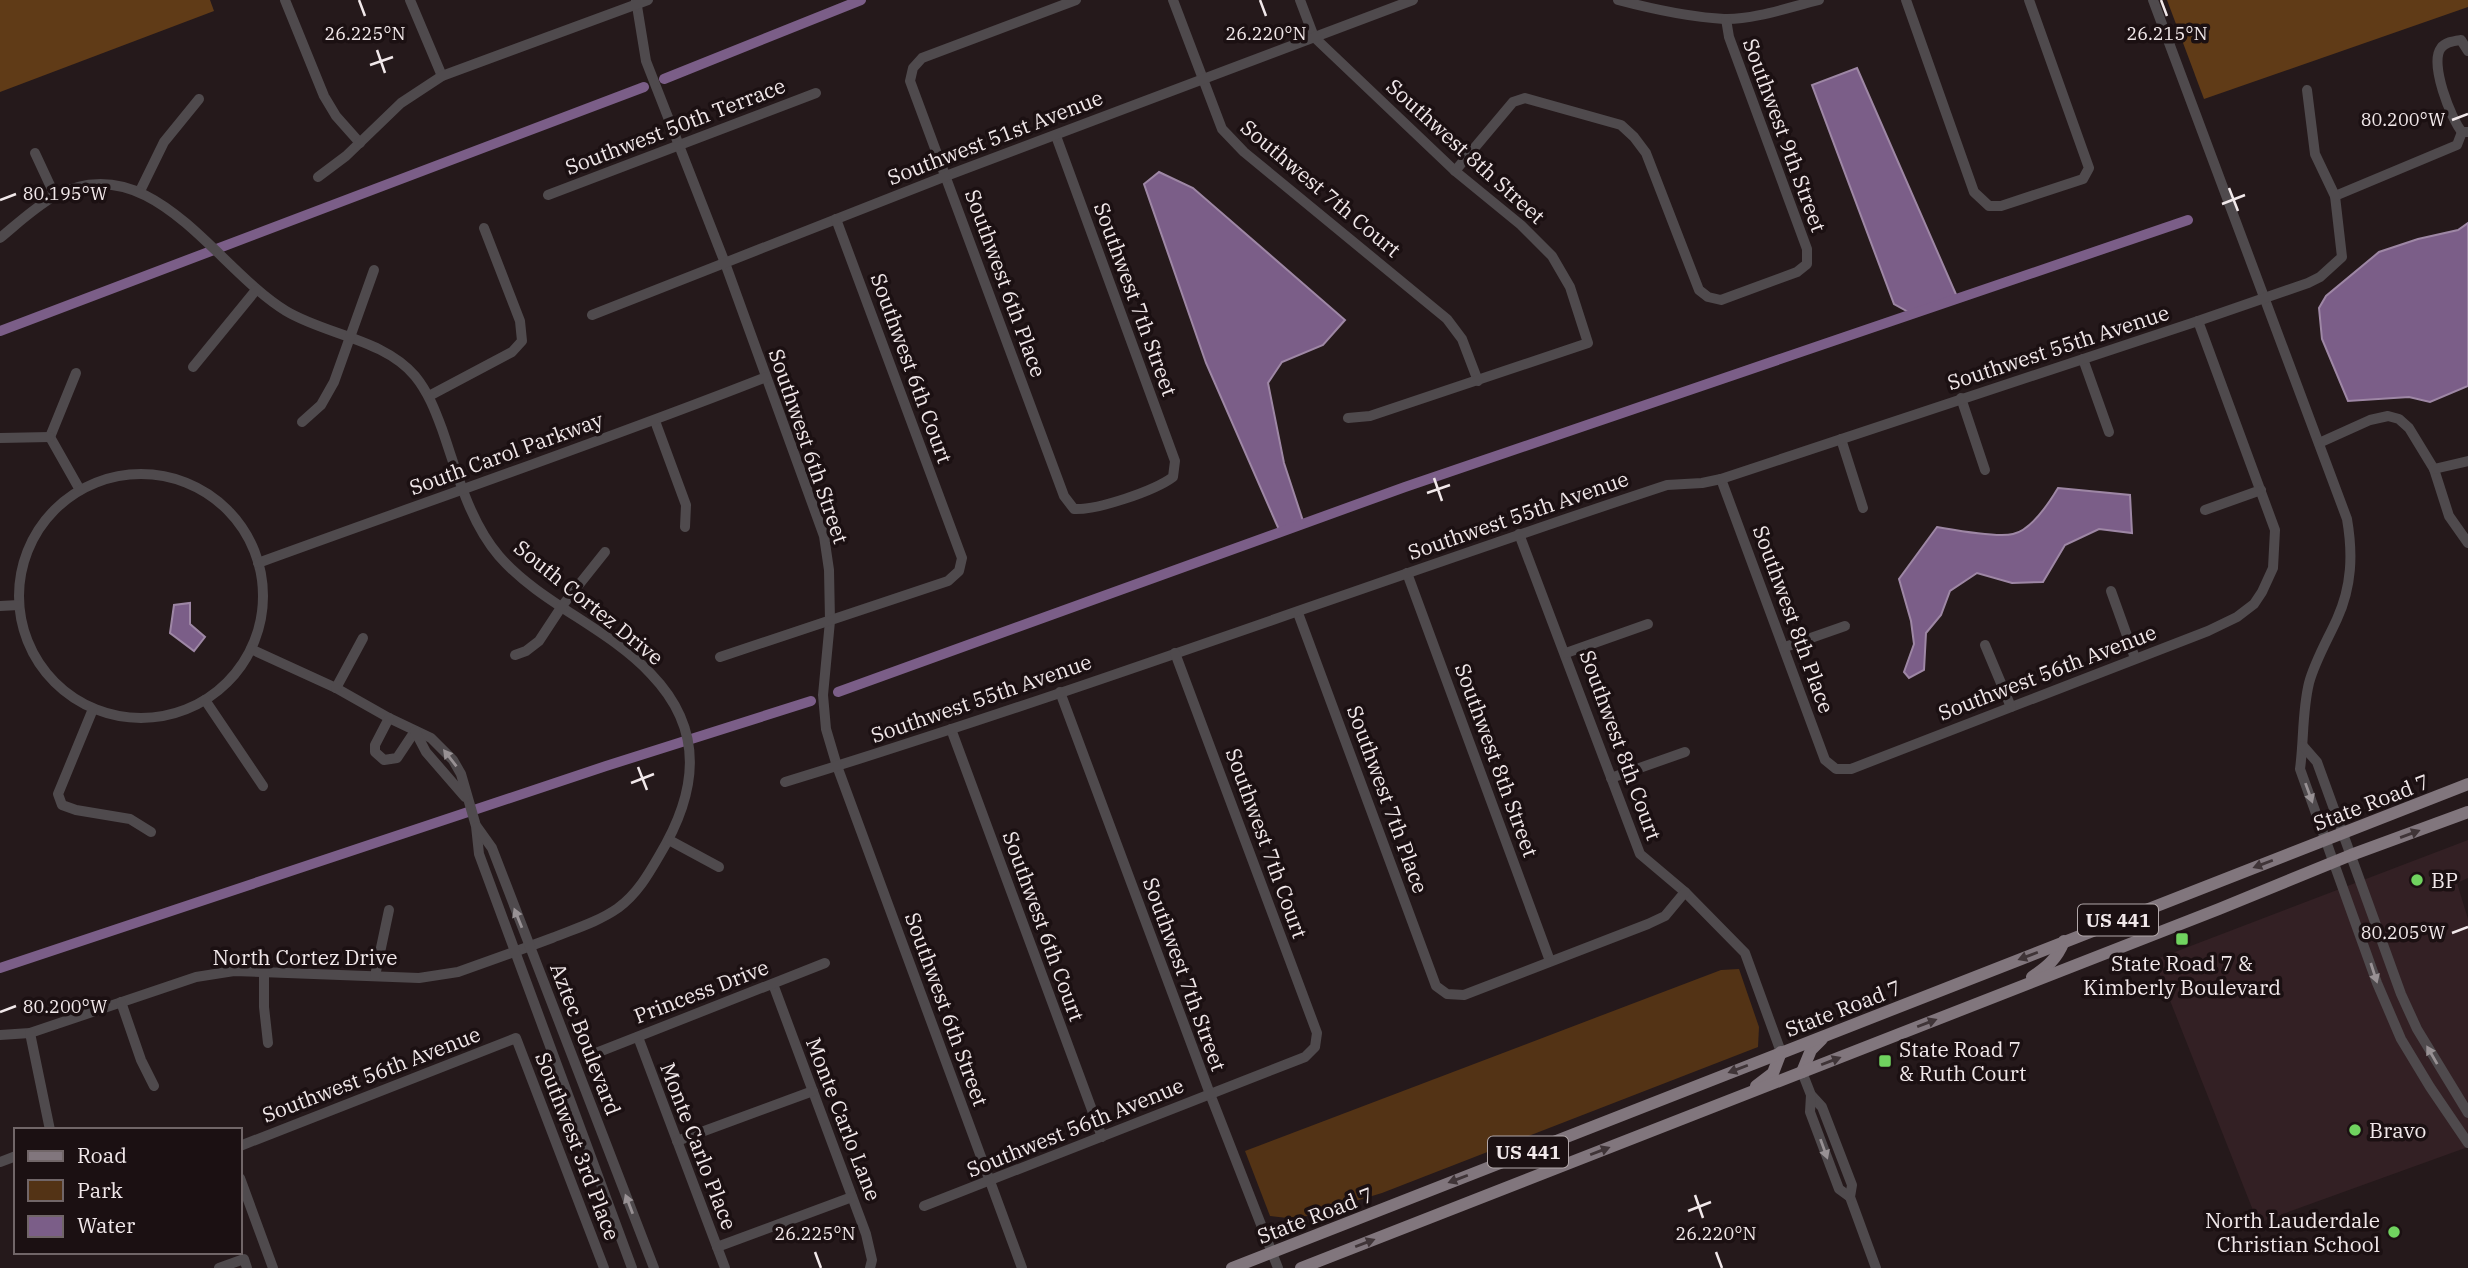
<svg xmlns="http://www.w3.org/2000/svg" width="2468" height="1268" font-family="'IBM Plex Serif',serif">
<rect width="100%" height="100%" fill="#25191b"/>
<!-- built -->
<path fill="#332024" d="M2468,840V878L2457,883L2468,919V1147L2258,1223L2154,960Z"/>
<!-- green -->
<path fill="#533315" d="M1739,969L1759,1027L1758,1047L1382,1193L1296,1219L1270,1216L1245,1151L1721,970Z"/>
<!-- forest -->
<g fill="#603b17">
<path d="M0,0H210L214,11L0,92Z"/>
<path d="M2167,0H2468V7L2204,99Z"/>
</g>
<!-- water -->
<g fill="#7b5e88" stroke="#9e87a5" stroke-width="2">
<path d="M1857,68L1958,299L1912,314L1894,304L1812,85Z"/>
<path d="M1159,172L1193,188L1345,320L1323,345L1282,362L1268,383L1284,463L1304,524L1280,532L1206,363L1144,184Z"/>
<path d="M2468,223V386L2430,402L2409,397L2348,401L2322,339L2319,308L2326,296L2379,252L2418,239L2458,230Z"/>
<path d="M2058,488L2130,495L2132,533L2099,529L2065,545L2043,582L2012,583L1977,573L1950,591L1941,615L1926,633L1924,670L1909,678L1904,672L1914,644L1911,621L1899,579L1937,527C1955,530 1996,538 2013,534C2031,530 2049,503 2058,488Z"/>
<path d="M190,603V624L205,637L194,651L170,633L174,605Z"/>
</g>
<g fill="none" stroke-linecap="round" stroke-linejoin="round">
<!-- canal -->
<g stroke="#7b5e88" stroke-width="10">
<path d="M664,79L861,0"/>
<path d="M0,331L644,87"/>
<path d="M838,692L1405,487L2188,220"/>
<path d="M0,968L606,766L811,701"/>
</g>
<!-- minor -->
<g stroke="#4f4a4d" stroke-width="10">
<path d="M285,0L324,96L336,116L360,143"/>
<path d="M410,0L442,76"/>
<path d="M636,0L646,61L725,263L824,536L829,570L830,621L823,695L826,729L837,766L1022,1268"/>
<path d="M1173,0L1222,129L1244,152L1447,319L1462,339L1478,381"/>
<path d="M1300,0L1314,37L1455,171L1521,225L1552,256L1570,287L1588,343L1370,416L1348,418"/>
<path d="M1618,0C1652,9 1688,17 1724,19C1753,20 1790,7 1819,0"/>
<path d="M1906,0L1974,192L1989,206H2001L2083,179L2089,168L2029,0"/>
<path d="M2153,0L2347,519C2353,554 2352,586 2337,619C2327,641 2315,661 2309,683C2302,712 2304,740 2300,769L2377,983L2401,1039L2430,1087L2468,1143"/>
<path d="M2468,51L2461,40C2454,41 2445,42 2441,48C2429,63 2451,119 2462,132H2468"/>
<path d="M1056,136L1175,461L1173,477C1154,491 1098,510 1074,509L1064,496L910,81L913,68L922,58L1076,0"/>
<path d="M35,153L55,196"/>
<path d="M1455,171L1513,102L1525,98L1621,125L1634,137L1646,153L1699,290L1708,297L1721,300L1797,272L1807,264V249L1729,37L1726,19"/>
<path d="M318,177L346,156L401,103L442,76L648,0"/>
<path d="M140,191L164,142L199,99"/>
<path d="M548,195L816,93"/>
<path d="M2335,196L2457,145L2462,132"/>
<path d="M0,238C17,224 34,208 53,197C151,144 214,267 286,311C326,335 384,339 415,376C428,392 435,410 442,429C457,472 469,521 499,556C541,604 607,627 651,674C706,731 697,793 659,856C648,875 637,894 618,908C598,922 574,929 552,938C520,950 489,961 458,972L419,978L234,971L196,977L30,1033L0,1035"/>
<path d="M592,315L946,176L1413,0"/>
<path d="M2083,359L2109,432"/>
<path d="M193,367L256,290"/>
<path d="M429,396L512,352L522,341L520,321L484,228"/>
<path d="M1961,398L1985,470"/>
<path d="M655,421L686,505L685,527"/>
<path d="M302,422L321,405L334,382L374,270"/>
<path d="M50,437L76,373"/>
<path d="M50,437L80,490"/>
<path d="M0,438L50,437"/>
<path d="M1841,439L1863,508"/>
<path d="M2319,443L2370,420L2388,416L2399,419L2409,428L2434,469L2449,516L2468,543"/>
<path d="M2434,469L2468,461"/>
<circle cx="141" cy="596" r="122"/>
<path d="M1721,479L1825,760L1836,769H1851L2208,631L2237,617L2254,604L2262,592L2273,568L2275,530L2198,321"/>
<path d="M2205,510L2261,490"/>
<path d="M1519,534L1640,854L1685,892L1745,953L1781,1052"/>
<path d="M258,563C428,501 598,443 766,377"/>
<path d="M1407,573L1550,961"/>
<path d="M2111,591L2135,658"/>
<path d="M0,606L19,605"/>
<path d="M1298,613L1436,986L1447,994L1464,995L1648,924L1665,916L1685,892"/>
<path d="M1985,645L2011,707"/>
<path d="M1785,647L1845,626"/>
<path d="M251,649L336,688L389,718L431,738L453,760L461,774L476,826L479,854L632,1268"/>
<path d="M1566,653L1648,624"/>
<path d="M515,655L526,651L539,641L562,606L605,552"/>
<path d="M720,657L948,581L959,571L962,558L836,219"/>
<path d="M336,688L363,638"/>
<path d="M1060,692L1210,1094L1278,1268"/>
<path d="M205,700L263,786"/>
<path d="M93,709L58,794L62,805L76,810L130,819L151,832"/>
<path d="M389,718L375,745V752L384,760L397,758L415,731"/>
<path d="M951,729L1102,1137"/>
<path d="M415,731L426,752L465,797"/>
<path d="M2303,746L2317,762L2401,994L2417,1029L2468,1113"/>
<path d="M1611,778L1685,752"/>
<path d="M785,782C1082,691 1373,582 1667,485L1702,483L1721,479L2198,321L2308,283L2320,277L2342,257L2335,196L2315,154L2307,90"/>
<path d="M477,827L492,848L654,1268"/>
<path d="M669,840L719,867"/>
<path d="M264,972V1007L268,1043"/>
<path d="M375,976L389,910"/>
<path d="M773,984L866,1234L872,1260L870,1268"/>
<path d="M121,1002L141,1060L154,1086"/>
<path d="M30,1033L50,1130"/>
<path d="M638,1037L725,1268"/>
<path d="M591,1055L825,963"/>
<path d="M1802,1072L1811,1095L1822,1107L1852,1185L1850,1197L1876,1268"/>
<path d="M1811,1095L1810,1112L1839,1189L1850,1197"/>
<path d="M677,1141L813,1091"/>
<path d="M240,1146L516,1038L604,1268"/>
<path d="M0,1162L16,1156"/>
<path d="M240,1178L273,1268"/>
<path d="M924,1206L1305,1057L1315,1047L1317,1033L1175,653"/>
<path d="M717,1247L852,1197"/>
<path d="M219,1268L244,1259L247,1268"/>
</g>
<!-- major -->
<g stroke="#81767d" stroke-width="12">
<path d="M2032,977C2047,967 2057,959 2064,941"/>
<path d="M1802,1072L1811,1050L1822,1039"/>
<path d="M1756,1086L1773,1073L1781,1052"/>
<path d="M1232,1268L2468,784"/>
<path d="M1301,1268L2219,909L2351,855L2468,812"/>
</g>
</g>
<!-- one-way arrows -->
<defs><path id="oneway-solid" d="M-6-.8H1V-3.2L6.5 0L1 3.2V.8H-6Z" transform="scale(1.75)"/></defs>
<g fill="#989194">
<use href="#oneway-solid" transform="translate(450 758) rotate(-128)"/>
<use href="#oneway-solid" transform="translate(2309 793) rotate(70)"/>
<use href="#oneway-solid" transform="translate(518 918) rotate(-112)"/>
<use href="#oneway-solid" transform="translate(2374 973) rotate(72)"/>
<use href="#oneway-solid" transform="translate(2432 1055) rotate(-120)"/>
<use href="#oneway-solid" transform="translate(1824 1149) rotate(70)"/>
<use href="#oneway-solid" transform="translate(629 1204) rotate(-111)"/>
</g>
<g fill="#3f3437">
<use href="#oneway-solid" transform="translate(2410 834) rotate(-20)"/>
<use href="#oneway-solid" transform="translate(2263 864) rotate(159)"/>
<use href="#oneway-solid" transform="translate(2028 956) rotate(159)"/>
<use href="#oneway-solid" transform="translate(1927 1023) rotate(-21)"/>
<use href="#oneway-solid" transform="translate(1831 1061) rotate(-21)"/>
<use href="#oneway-solid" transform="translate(1738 1069) rotate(159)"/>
<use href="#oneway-solid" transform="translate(1600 1151) rotate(-21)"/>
<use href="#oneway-solid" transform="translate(1458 1179) rotate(159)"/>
<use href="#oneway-solid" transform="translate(1365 1243) rotate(-21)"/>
</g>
<!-- ticks -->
<path fill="none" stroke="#f1e8ea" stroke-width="2.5" d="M359,0L365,16M1260,0L1266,16M2161,0L2167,16M377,50L385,73M370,65L393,57M2452,120L2468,114M2229,188L2238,211M0,200L16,194M2222,204L2245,195M1434,478L1442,501M1427,493L1450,485M638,767L647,790M631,783L654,774M2452,933L2468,927M0,1012L16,1006M1695,1195L1703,1218M1688,1211L1711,1202M815,1252L821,1268M1716,1252L1722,1268"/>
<!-- markers -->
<g fill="#70d35f" stroke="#1b1012" stroke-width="2.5">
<circle cx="2417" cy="880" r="7"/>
<rect x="2175" y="932" width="14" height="14" rx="3.5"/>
<rect x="1878" y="1054" width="14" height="14" rx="3.5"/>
<circle cx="2355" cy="1130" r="7"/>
<circle cx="2394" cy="1232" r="7"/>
</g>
<g text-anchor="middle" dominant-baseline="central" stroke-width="7" stroke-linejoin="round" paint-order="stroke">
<!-- shield labels -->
<g fill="#1b1012" stroke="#b1a7a9" stroke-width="2">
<rect x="2078" y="904.5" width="80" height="31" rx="5"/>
<rect x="1488" y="1136.5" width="80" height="31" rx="5"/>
</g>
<g font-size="19" font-weight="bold" fill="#f1e8ea">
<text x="2118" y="920">US 441</text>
<text x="1528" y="1152">US 441</text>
</g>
<!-- street labels -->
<g font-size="21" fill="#f1e8ea" stroke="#1b1012">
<text transform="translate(675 126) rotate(-21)">Southwest 50th Terrace</text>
<text transform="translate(1785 135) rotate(70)">Southwest 9th Street</text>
<text transform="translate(995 137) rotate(-21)">Southwest 51st Avenue</text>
<text transform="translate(1466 151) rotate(42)">Southwest 8th Street</text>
<text transform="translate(1321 188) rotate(40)">Southwest 7th Court</text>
<text transform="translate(1006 283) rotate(70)">Southwest 6th Place</text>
<text transform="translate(1136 299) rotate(70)">Southwest 7th Street</text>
<text transform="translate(2058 347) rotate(-18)">Southwest 55th Avenue</text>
<text transform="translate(912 368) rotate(70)">Southwest 6th Court</text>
<text transform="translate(809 446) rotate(71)">Southwest 6th Street</text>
<text transform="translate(506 453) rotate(-20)">South Carol Parkway</text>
<text transform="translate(1518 515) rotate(-19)">Southwest 55th Avenue</text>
<text transform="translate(589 602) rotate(39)">South Cortez Drive</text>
<text transform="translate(1794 619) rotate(70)">Southwest 8th Place</text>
<text transform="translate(2047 672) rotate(-21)">Southwest 56th Avenue</text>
<text transform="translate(981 698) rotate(-19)">Southwest 55th Avenue</text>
<text transform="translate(1621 745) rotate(70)">Southwest 8th Court</text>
<text transform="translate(1497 760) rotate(70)">Southwest 8th Street</text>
<text transform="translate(1388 799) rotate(70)">Southwest 7th Place</text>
<text transform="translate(2371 802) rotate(-21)">State Road 7</text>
<text transform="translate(1267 843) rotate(70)">Southwest 7th Court</text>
<text transform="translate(1044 926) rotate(70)">Southwest 6th Court</text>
<text x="305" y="957">North Cortez Drive</text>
<text transform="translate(1185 974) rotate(70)">Southwest 7th Street</text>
<text transform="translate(701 991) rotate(-21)">Princess Drive</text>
<text transform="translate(1843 1008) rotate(-21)">State Road 7</text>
<text transform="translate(947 1009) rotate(70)">Southwest 6th Street</text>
<text transform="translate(586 1039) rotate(69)">Aztec Boulevard</text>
<text transform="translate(371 1074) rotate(-21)">Southwest 56th Avenue</text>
<text transform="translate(844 1119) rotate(69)">Monte Carlo Lane</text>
<text transform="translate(1075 1127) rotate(-22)">Southwest 56th Avenue</text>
<text transform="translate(578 1146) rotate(69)">Southwest 3rd Place</text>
<text transform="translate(699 1146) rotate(69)">Monte Carlo Place</text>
<text transform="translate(1315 1215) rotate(-21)">State Road 7</text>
</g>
<!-- poi labels -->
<g font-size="21" fill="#f1e8ea" stroke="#1b1012" text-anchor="start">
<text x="2431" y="880">BP</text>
<text x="2182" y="963" text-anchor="middle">State Road 7 &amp;<tspan x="2182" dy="24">Kimberly Boulevard</tspan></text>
<text x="1899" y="1049">State Road 7<tspan x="1899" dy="24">&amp; Ruth Court</tspan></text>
<text x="2369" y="1130">Bravo</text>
<text x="2380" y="1220" text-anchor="end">North Lauderdale<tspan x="2380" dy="24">Christian School</tspan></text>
</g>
</g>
<g font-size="18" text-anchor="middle" fill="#f1e8ea" stroke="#1b1012" stroke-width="7" stroke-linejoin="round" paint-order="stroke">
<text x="1266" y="40">26.220°N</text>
<text x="365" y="40">26.225°N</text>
<text x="2167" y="40">26.215°N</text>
<text x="2403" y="126">80.200°W</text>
<text x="65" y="200">80.195°W</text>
<text x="2403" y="939">80.205°W</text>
<text x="65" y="1013">80.200°W</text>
<text x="815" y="1240">26.225°N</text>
<text x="1716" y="1240">26.220°N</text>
</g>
<!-- legend -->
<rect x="14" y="1128" width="228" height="126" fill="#1b1012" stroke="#716668" stroke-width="2"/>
<rect x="28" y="1151" width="35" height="10" fill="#81767d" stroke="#716668" stroke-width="2"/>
<text x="77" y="1163" font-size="21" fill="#f1e8ea">Road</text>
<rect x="28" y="1180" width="35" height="21" fill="#533315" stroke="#716668" stroke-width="2"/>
<text x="77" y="1198" font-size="21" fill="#f1e8ea">Park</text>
<rect x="28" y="1216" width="35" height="21" fill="#7b5e88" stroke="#716668" stroke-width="2"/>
<text x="77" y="1233" font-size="21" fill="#f1e8ea">Water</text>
</svg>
